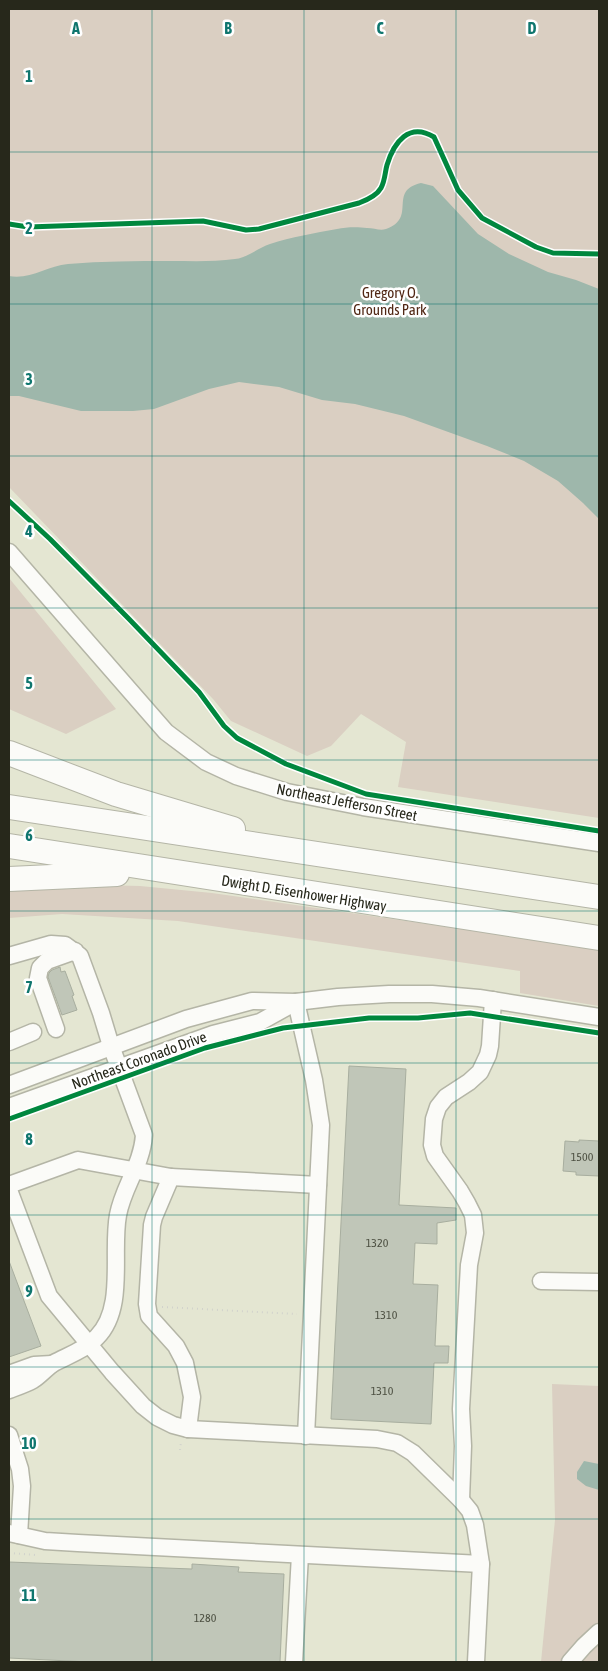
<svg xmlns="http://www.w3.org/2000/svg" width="608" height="1671" font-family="'Asap Condensed',sans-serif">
<rect width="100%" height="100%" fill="#e4e6d2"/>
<!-- green -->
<g fill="#dacfc2">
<path d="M9,9H599V818L398,787L406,742L361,714L331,746L307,756L231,721L213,699L9,487Z"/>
<path d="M9,578L116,709L66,734L9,709Z"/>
<path d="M61,884L140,886L212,893L599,949V1006L520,993V971L178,921L62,914L9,918V888Z"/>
<path d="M552,1384L599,1386V1662H541L555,1520Z"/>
</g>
<!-- water -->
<g fill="#9eb7ab">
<path d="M421,183L433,186L478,234L509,254L548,272L576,280L599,289V519L583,503L558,481L524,461L487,446L404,416L355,404L322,400L279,387L239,382L209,389L154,409L133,411H81L19,396H9V276C30,280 47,266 68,264C102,261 136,261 170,261C192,261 214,262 235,259C247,258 258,248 270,244C291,237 315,233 337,229C346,227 358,227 367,228C374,228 380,231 386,229C418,218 387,191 421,183Z"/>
<path d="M584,1461L599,1464V1490L586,1486L577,1479V1472Z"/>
</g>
<!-- building -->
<g fill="#c0c6b8" stroke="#a8ae9f">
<path d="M60,967L61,972L65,971L74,995L72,996L77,1010L62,1015L48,977L49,973L52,970Z"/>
<path d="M349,1066L406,1069L399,1205L456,1208V1220L437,1223V1244L415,1243L413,1284L438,1285L435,1346H449L448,1363H434L431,1424L331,1419Z"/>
<path d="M579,1140L599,1141V1176L576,1175V1172L563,1171L565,1141L579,1142Z"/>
<path d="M9,1261L41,1346L9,1357Z"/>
<path d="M9,1562L192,1569V1564L239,1567L238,1572L284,1574L280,1662H89L9,1658Z"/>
</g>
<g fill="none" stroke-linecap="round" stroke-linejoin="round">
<!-- minor casing -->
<g stroke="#b4b5a6" stroke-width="19">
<g id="minor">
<path d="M9,552L166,732L206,762L236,776L287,792L363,807L599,843"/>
<path d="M9,956L51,944L65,945L80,956L101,1013L111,1046L144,1135C142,1165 123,1187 118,1215C111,1252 126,1308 97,1337C85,1350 69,1355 54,1363C47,1367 41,1375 33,1380C26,1384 17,1387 9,1390"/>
<path d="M296,1002L314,1080L321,1125L306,1436"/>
<path d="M56,1029L38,978L40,968L47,961L75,951"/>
<path d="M9,1042L33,1032"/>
<path d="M9,1085L186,1019L252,1001L296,1002L338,997L389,994H432L479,998L599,1017"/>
<path d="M9,1107L213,1034L260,1022L296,1002"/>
<path d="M171,1177L154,1217L152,1225L147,1304L149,1316L176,1346L185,1363L192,1397L188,1429"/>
<path d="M9,1185L78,1160L171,1177L318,1185"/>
<path d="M9,1190L49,1296L112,1372L143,1406L157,1417L173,1425L188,1429L377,1439L397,1443L413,1453L461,1500L470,1511L475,1525L481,1564L476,1662"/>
<path d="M541,1281L598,1282"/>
<path d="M9,1374L34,1365L52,1364"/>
<path d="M9,1435L20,1469L22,1486L19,1535"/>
<path d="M461,1500L463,1446L461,1409L469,1265L475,1233L473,1215L467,1203L460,1191L435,1156L432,1145L434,1119L438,1107L446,1097L469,1082L480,1072L488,1055L490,1046L493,1000"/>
<path d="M9,1533L45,1541L78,1543L481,1564"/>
<path d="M294,1662L300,1555"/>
<path d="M570,1662L584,1646L599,1632"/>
</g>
</g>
<!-- highway casing -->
<g stroke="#b4b5a6" stroke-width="26">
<g id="highway">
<path d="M9,753L116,794L233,829"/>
<path d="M9,807L599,897"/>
<path d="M9,846L599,938"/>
<path d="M9,879L117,874"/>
</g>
</g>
<!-- path -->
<g stroke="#d1d2cc" stroke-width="2" stroke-dasharray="1 4" stroke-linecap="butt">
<path d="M162,1307L297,1314"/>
<path d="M180,1450L181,1442"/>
<path d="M9,1553L36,1555"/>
</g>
<!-- minor -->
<use href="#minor" stroke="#fbfbf8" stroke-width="16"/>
<!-- highway -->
<use href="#highway" stroke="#fbfbf8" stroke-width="24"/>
<!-- cycleway casing -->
<g stroke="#fff" stroke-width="8">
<g id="cycleway">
<path d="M9,224L28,227L203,221L246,230L259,229L359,203C367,200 377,195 381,188C385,181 385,172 387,165C394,142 409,122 434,137L458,190L482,218L536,247L553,253L599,254"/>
<path d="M9,501L50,539L129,619L199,692L224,726L237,738L286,764L366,794L599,831"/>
<path d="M9,1119L205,1048L283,1028L369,1018H418L470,1013L599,1033"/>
</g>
</g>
<!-- cycleway -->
<use href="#cycleway" stroke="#00873e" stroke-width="5"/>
</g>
<!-- grid -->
<path fill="none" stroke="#0f766e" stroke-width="1" stroke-opacity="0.55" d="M152,9V1662M304,9V1662M456,9V1662M9,152H599M9,304H599M9,456H599M9,608H599M9,760H599M9,911H599M9,1063H599M9,1215H599M9,1367H599M9,1519H599"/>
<g text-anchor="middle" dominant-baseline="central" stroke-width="5" stroke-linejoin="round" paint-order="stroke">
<!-- number labels -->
<g font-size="12" fill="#4d5042">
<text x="582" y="1157">1500</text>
<text x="377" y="1243">1320</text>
<text x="386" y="1315">1310</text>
<text x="382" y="1391">1310</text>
<text x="205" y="1618">1280</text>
</g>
<!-- park labels -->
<g font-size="15" fill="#512714" stroke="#fff">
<text x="390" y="292">Gregory O.<tspan x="390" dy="17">Grounds Park</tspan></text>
</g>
<!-- street labels -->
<g font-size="15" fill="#27281b" stroke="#fff">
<text transform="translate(347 802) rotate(11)">Northeast Jefferson Street</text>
<text transform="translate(304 893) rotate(9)">Dwight D. Eisenhower Highway</text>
<text transform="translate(139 1060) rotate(-20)">Northeast Coronado Drive</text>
</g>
</g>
<g font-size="16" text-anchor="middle" font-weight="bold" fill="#0f766e" stroke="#fff" stroke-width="5" stroke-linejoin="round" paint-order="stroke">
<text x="76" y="34">A</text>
<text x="228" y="34">B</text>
<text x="380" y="34">C</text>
<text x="532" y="34">D</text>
<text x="29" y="82">1</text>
<text x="29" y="234">2</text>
<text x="29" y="385">3</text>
<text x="29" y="537">4</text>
<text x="29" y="689">5</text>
<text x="29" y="841">6</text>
<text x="29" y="993">7</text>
<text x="29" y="1145">8</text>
<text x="29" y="1297">9</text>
<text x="29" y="1449">10</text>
<text x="29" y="1601">11</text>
</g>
<!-- border -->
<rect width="608" height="1671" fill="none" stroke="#27281b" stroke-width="20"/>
</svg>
